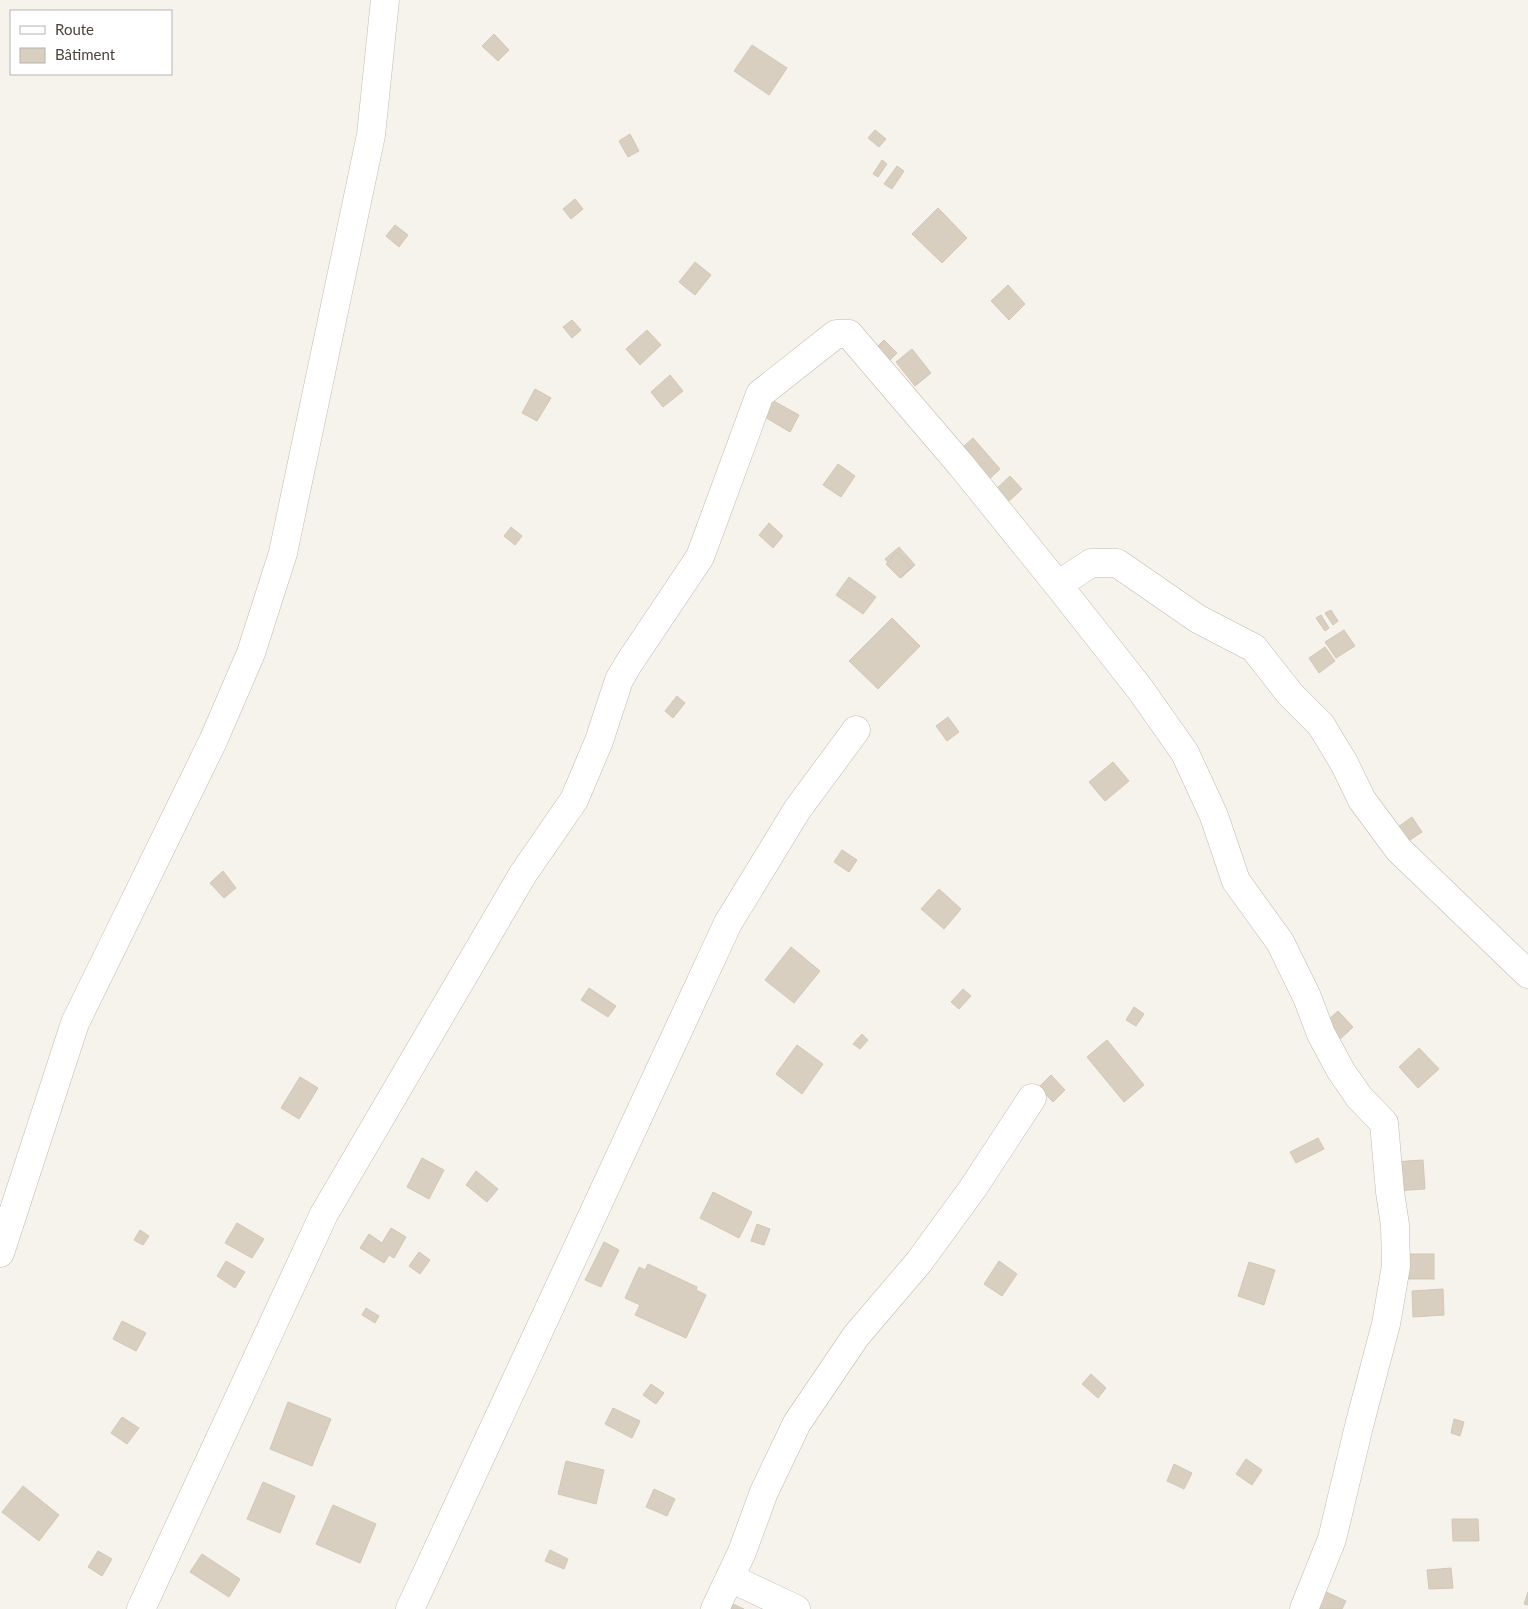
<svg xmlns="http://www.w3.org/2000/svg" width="1528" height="1609" font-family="Lato,sans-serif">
<rect width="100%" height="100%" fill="#f6f3ec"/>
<!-- building -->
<g fill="#d8cfc1" stroke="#d3c7b4">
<path d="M494,34L509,50L498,61L482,46Z"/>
<path d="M752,45L787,68L769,95L734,71Z"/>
<path d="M875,130L886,139L879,147L868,138Z"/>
<path d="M630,134L639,151L628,157L619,141Z"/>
<path d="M882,160L887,164L878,177L873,174Z"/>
<path d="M897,166L904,171L892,189L884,184Z"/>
<path d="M575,199L583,209L571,219L563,209Z"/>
<path d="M938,208L967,238L942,263L912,234Z"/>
<path d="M395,225L408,235L399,247L386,236Z"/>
<path d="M695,262L711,275L695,295L679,282Z"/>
<path d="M1008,285L1025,304L1009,320L991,301Z"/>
<path d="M572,320L581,330L572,338L563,327Z"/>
<path d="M647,330L661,345L640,365L626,349Z"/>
<path d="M884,340L897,353L889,361L876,348Z"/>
<path d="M912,349L931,373L915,386L896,362Z"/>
<path d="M670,375L683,391L663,407L651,392Z"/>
<path d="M535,389L551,398L537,421L522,413Z"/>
<path d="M772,400L799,415L790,432L763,416Z"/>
<path d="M973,438L1000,469L983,485L955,454Z"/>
<path d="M838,464L855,476L841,497L823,485Z"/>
<path d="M1010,476L1022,489L1005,505L993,492Z"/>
<path d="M769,523L783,536L773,548L759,535Z"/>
<path d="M511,527L522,536L515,545L504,536Z"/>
<path d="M899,547L915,565L901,578L885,559Z"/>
<path d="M897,552L911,567L900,578L886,564Z"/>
<path d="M849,577L876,597L863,614L836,595Z"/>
<path d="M1331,610L1338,621L1333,625L1325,613Z"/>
<path d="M1321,615L1329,628L1325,631L1316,618Z"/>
<path d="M892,618L920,646L878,689L849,661Z"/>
<path d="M1344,630L1355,646L1336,658L1325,642Z"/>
<path d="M1325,647L1335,661L1319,673L1309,658Z"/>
<path d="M677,696L685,703L673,718L665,711Z"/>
<path d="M948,717L959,732L947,741L936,726Z"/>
<path d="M1113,762L1129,781L1105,801L1089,782Z"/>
<path d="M1412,817L1422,832L1401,846L1391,832Z"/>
<path d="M842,850L857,860L849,872L834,862Z"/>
<path d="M223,871L236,888L224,898L210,883Z"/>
<path d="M939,889L961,909L944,929L921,909Z"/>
<path d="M791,947L820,971L794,1003L765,980Z"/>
<path d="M589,988L616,1006L608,1017L581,1000Z"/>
<path d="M963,989L971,996L959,1009L951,1002Z"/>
<path d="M1134,1007L1144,1014L1136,1026L1126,1020Z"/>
<path d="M1338,1011L1353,1027L1335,1044L1319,1028Z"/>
<path d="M862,1034L868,1040L860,1049L853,1044Z"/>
<path d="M1107,1040L1144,1085L1124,1102L1087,1057Z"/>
<path d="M797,1045L823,1064L802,1094L776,1074Z"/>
<path d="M1419,1048L1439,1069L1418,1088L1399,1067Z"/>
<path d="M1051,1075L1065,1090L1053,1102L1039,1087Z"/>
<path d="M300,1077L318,1088L299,1119L281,1108Z"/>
<path d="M1318,1138L1324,1149L1296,1163L1290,1152Z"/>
<path d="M422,1158L444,1170L429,1199L407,1187Z"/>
<path d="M1423,1160L1425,1189L1393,1191L1392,1162Z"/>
<path d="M476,1171L498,1189L487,1202L466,1185Z"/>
<path d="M713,1192L752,1212L739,1238L700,1218Z"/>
<path d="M237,1223L264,1239L252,1258L225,1243Z"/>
<path d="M757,1224L770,1229L764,1245L751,1241Z"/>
<path d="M391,1228L406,1237L394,1258L389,1255L384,1263L360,1248L369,1234L382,1243Z"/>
<path d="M140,1230L149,1236L143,1245L134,1240Z"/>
<path d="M604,1242L619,1250L601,1287L585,1280Z"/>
<path d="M419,1252L430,1260L420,1274L409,1266Z"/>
<rect x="1407" y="1254" width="27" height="25"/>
<path d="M226,1261L245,1272L235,1288L217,1276Z"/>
<path d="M999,1261L1017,1274L1002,1296L984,1284Z"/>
<path d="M1249,1262L1275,1270L1264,1305L1238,1296Z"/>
<path d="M648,1264L697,1287L696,1290L706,1295L686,1338L635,1315L640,1305L625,1298L639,1267L645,1270Z"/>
<path d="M1443,1289L1444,1315L1413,1317L1412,1291Z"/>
<path d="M366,1308L379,1316L375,1323L362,1315Z"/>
<path d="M122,1321L146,1333L136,1351L113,1339Z"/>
<path d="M1091,1374L1106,1388L1098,1398L1082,1384Z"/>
<path d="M651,1384L664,1393L656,1404L643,1395Z"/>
<path d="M288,1402L331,1419L312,1466L270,1449Z"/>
<path d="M613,1408L640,1421L632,1438L605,1424Z"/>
<path d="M122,1417L139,1428L127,1444L111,1433Z"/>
<path d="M1454,1419L1464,1422L1460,1436L1451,1433Z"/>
<path d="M1246,1459L1262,1470L1252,1485L1236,1474Z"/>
<path d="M566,1461L604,1470L596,1504L558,1494Z"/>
<path d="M1174,1464L1192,1473L1184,1489L1167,1481Z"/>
<path d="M263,1482L295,1496L280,1533L247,1519Z"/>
<path d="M23,1486L59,1515L39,1541L2,1512Z"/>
<path d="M654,1489L675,1499L667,1516L646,1507Z"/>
<path d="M333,1505L376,1524L360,1563L316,1544Z"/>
<path d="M1452,1519H1478L1479,1541H1453Z"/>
<path d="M550,1550L568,1559L564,1569L545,1561Z"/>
<path d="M98,1551L112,1559L102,1576L88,1567Z"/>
<path d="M202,1554L240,1579L229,1597L190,1572Z"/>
<path d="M1451,1568L1453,1588L1429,1589L1427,1570Z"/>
<path d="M1324,1591L1346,1601L1342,1609H1317Z"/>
<path d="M1528,1592V1605L1524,1604Z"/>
<path d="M733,1604L744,1609H731Z"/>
</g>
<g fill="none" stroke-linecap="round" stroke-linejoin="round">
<!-- minor casing -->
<g stroke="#c2bbae" stroke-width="29">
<g id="minor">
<path d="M1058,585L1091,563H1117L1198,619L1254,648L1290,694L1321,725L1344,763L1362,800L1399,850L1528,974"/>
<path d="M0,1253L75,1023L213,741L251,653L283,553L371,135L385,0"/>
<path d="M730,1578L796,1609"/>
<path d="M141,1609L324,1214L523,874L574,800L599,741L619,680L629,663L700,557L760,394L836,334H849L961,465L1058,585L1140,689L1185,753L1214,816L1236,881L1280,942L1307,997L1321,1034L1341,1071L1359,1097L1384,1123L1390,1192L1395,1225L1396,1266L1386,1324L1359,1426L1332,1539L1304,1609"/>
<path d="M410,1609L728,923L797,810L856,730"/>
<path d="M715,1609L742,1552L764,1492L797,1423L856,1336L919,1262L973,1188L1032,1098"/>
</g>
</g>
<!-- minor -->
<use href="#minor" stroke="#fff" stroke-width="28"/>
</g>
<!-- legend -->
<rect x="10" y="10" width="162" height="65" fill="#ffffff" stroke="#b7b4b0"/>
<rect x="20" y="26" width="25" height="8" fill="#ffffff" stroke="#b7b4b0"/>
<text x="55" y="35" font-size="15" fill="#4b4439">Route</text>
<rect x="20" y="48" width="25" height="15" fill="#d8cfc1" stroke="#b7b4b0"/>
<text x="55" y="60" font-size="15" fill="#4b4439">Bâtiment</text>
</svg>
